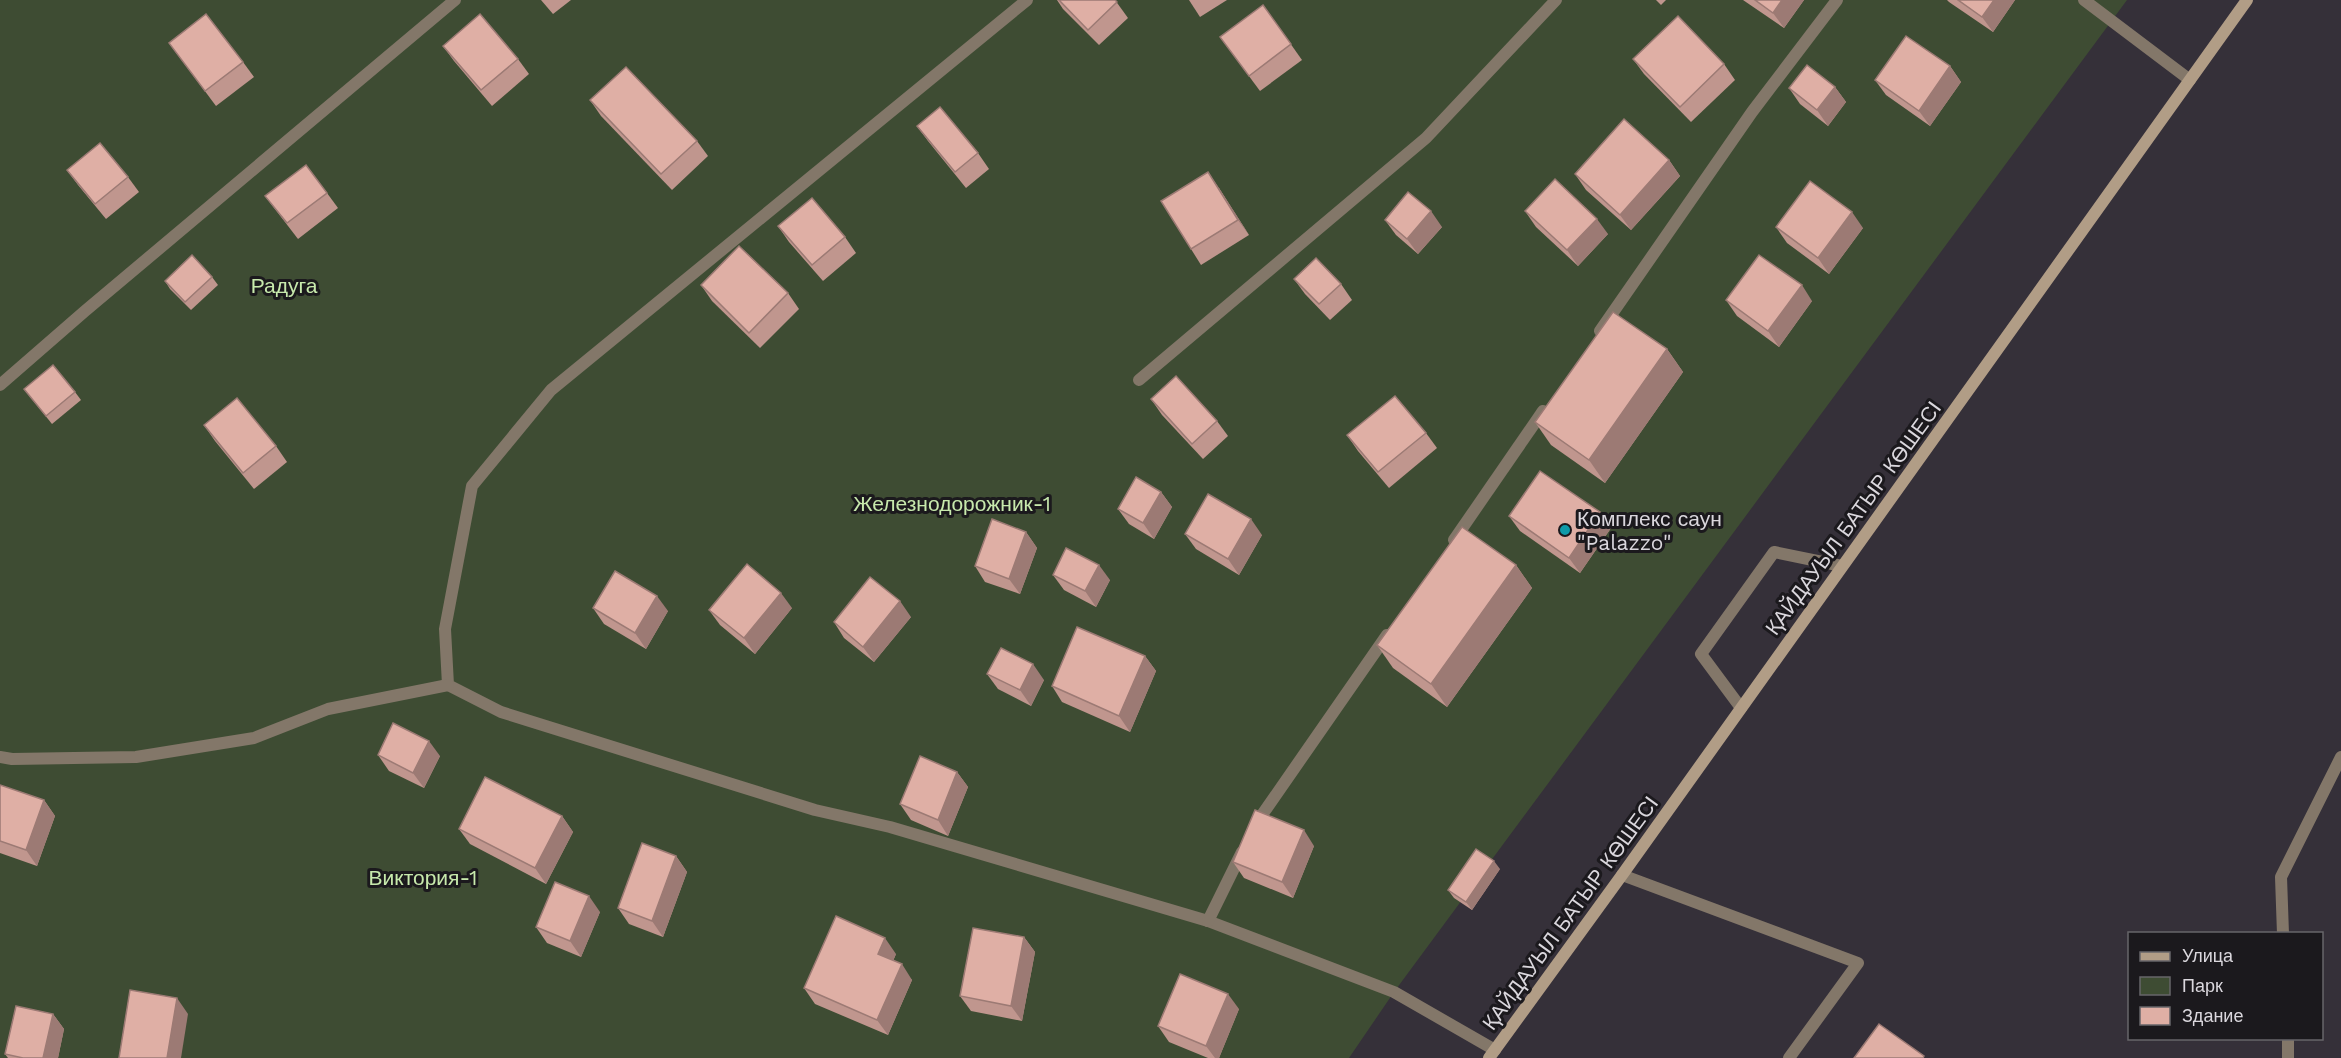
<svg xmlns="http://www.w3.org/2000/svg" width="2341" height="1058" font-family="'Work Sans',sans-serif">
<rect width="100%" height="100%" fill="#353039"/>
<!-- green -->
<path fill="#3e4c33" d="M0,0H2127L1394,992L1349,1058H0Z"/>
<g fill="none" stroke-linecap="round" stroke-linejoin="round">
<!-- lane -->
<g stroke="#837769" stroke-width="12">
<path d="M1027,0L551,390L472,486L445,629L448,685L501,712L815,810L890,827L1208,921L1394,992L1495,1050"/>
<path d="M2084,0L2190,80"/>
<path d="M1600,331L1752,112L1837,0"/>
<path d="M1139,380L1426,138L1556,0"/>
<path d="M0,385L85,311L455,0"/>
<path d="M1454,540L1543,411"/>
<path d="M1741,708L1701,654L1774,552L1842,566"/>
<path d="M0,757L12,759L136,757L254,738L328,709L448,685"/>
<path d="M1255,825L1387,635"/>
<path d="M1622,875L1858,963L1789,1058"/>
<path d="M1208,921L1242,852"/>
<path d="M2283,934L2281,877L2341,757"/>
<path d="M2288,1038V1058"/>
</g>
<!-- secondary -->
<path stroke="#b19d86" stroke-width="12" d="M1489,1058L1622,875L2247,0"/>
</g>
<!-- wall -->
<g fill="#c0968e">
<path d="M541,0H571L553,14Z"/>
<path d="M1057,0H1115L1128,18L1099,45L1063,9Z"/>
<path d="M1189,0H1227L1200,17Z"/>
<path d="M1656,0H1666L1661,5Z"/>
<path d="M1743,0H1804L1784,28Z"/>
<path d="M1947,0H2015L1993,32L1949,2Z"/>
<path d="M1263,5L1302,60L1260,91L1220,37Z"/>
<path d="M169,43L243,62L254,77L216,106Z"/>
<path d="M443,46L518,59L529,74L492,106L454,61Z"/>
<path d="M1633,59L1724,64L1735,80L1691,122L1644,74Z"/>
<path d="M1950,66L1961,82L1930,126L1886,95L1875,80Z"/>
<path d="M1835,87L1846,102L1828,126L1800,104L1789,88Z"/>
<path d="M590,100L697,141L708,156L672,190L601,116Z"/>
<path d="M917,126L978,153L989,169L966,188L928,141Z"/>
<path d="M1669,160L1680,176L1631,230L1586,190L1575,174Z"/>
<path d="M67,170L128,177L139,192L106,219L78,185Z"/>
<path d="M1219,188L1249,235L1201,265L1191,249Z"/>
<path d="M327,193L338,208L298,239L265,196Z"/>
<path d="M1525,211L1608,234L1578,266L1536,227Z"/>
<path d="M1385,220L1442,227L1418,254L1396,235Z"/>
<path d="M778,226L845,237L856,253L823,281L789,242Z"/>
<path d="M1776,227L1863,228L1829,274L1787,243Z"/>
<path d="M212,277L218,285L191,310L170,289L165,281Z"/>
<path d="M1294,279L1341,284L1352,300L1330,320L1305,294Z"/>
<path d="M701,285L788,293L799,309L760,348L712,301Z"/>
<path d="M1726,300L1812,301L1779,347L1737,316Z"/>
<path d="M1667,349L1683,372L1605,483L1551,445L1535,422Z"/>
<path d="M24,389L75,392L81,400L52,424Z"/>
<path d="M1151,399L1217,421L1228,436L1203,459L1162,415Z"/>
<path d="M204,425L276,446L287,462L254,489L215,441Z"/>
<path d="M1426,433L1437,448L1389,488L1358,451L1347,435Z"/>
<path d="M1161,492L1172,507L1154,539L1129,524L1118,509Z"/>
<path d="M1600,512L1611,528L1580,573L1520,531L1509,516Z"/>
<path d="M1026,532L1037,548L1020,594L985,582L975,566Z"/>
<path d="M1185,534L1262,535L1239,575L1196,549Z"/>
<path d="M1516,565L1532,588L1447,707L1393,668L1377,645Z"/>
<path d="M1053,575L1110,580L1096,607L1064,590Z"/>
<path d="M593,608L668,611L646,649L604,624Z"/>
<path d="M792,608L755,654L720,625L709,610Z"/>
<path d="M911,617L874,662L844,638L834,622Z"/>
<path d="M1145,656L1156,671L1130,732L1062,702L1052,686Z"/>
<path d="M987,674L1044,680L1031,706L998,689Z"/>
<path d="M378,755L440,756L424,788L389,771Z"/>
<path d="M957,772L968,787L948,836L911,820L900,804Z"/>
<path d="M0,785L44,800L55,816L37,866L0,853Z"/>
<path d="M562,816L573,832L546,884L470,844L459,829Z"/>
<path d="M1314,846L1293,898L1244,878L1233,862Z"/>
<path d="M676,856L687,872L663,937L629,924L618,908Z"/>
<path d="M1500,869L1472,910L1454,898L1448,890Z"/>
<path d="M600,912L581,957L547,943L536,927Z"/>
<path d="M1024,937L1035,952L1022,1021L971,1011L960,996Z"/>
<path d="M896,954L893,961L912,980L888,1035L815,1004L804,988Z"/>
<path d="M1239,1009L1219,1058H1208L1169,1042L1158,1026Z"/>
<path d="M53,1014L64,1029L58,1058H8L5,1054Z"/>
</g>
<!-- shaded-wall -->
<g fill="#9c7a74">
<path d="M1782,0H1804L1784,28L1773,13Z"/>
<path d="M1994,0H2015L1993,32L1982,17Z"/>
<path d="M1950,66L1961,82L1930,126L1919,111Z"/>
<path d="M1835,87L1846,102L1828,126L1817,110Z"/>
<path d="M1669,160L1680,176L1631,230L1620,215Z"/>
<path d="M1208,172L1219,188L1249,235L1238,220Z"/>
<path d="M1431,211L1442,227L1418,254L1407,239Z"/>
<path d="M1852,212L1863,228L1829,274L1818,258Z"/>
<path d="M1597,219L1608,234L1578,266L1567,250Z"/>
<path d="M1802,285L1812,301L1779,347L1768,331Z"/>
<path d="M1667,349L1683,372L1605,483L1589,460Z"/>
<path d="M1161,492L1172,507L1154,539L1143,523Z"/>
<path d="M1600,512L1611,528L1580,573L1569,558Z"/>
<path d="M1251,519L1262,535L1239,575L1228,559Z"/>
<path d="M1026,532L1037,548L1020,594L1009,579Z"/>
<path d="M1099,565L1110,580L1096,607L1085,591Z"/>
<path d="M1516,565L1532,588L1447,707L1431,684Z"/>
<path d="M781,593L792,608L755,654L744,638Z"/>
<path d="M657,596L668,611L646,649L635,633Z"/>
<path d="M900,601L911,617L874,662L863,647Z"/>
<path d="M1145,656L1156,671L1130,732L1119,716Z"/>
<path d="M1033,664L1044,680L1031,706L1020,690Z"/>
<path d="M429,741L440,756L424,788L413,773Z"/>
<path d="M957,772L968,787L948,836L938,820Z"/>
<path d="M44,800L55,816L37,866L26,850Z"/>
<path d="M562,816L573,832L546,884L535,868Z"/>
<path d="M1304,830L1314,846L1293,898L1282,882Z"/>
<path d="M676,856L687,872L663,937L652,921Z"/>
<path d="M1494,861L1500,869L1472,910L1466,902Z"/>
<path d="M589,896L600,912L581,957L570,941Z"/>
<path d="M1024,937L1035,952L1022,1021L1011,1006Z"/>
<path d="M885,938L896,954L889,970L878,954Z"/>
<path d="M902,964L912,980L888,1035L877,1020Z"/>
<path d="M1228,994L1239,1009L1219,1058H1215L1206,1046Z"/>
<path d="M177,998L188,1014L181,1058H167Z"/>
<path d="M53,1014L64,1029L58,1058H43Z"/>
</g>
<!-- building -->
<g fill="#dfafa5" stroke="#9c7a74" stroke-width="1.5">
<path d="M1059,0H1115L1117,2L1088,30Z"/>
<path d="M1755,0H1782L1773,13Z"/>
<path d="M1958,0H1994L1982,17Z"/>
<path d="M1263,5L1291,44L1249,76L1220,37Z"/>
<path d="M206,14L243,62L205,91L169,43Z"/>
<path d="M480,14L518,59L481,90L443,46Z"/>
<path d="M1678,16L1724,64L1680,107L1633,59Z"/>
<path d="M1906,36L1950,66L1919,111L1875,80Z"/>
<path d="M1807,65L1835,87L1817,110L1789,88Z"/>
<path d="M626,67L697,141L661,174L590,100Z"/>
<path d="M940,107L978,153L955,172L917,126Z"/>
<path d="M1624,119L1669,160L1620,215L1575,174Z"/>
<path d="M100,143L128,177L95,204L67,170Z"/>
<path d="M306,165L327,193L287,223L265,196Z"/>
<path d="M1208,172L1238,220L1191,249L1161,201Z"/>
<path d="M1555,179L1597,219L1567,250L1525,211Z"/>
<path d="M1810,181L1852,212L1818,258L1776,227Z"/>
<path d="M1408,192L1431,211L1407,239L1385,220Z"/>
<path d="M812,198L845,237L812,265L778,226Z"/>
<path d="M739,246L788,293L749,333L701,285Z"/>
<path d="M192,255L212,277L185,302L165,281Z"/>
<path d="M1759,255L1802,285L1768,331L1726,300Z"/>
<path d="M1316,258L1341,284L1319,304L1294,279Z"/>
<path d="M1613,312L1667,349L1589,460L1535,422Z"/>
<path d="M53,365L75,392L46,416L24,389Z"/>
<path d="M1176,376L1217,421L1192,444L1151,399Z"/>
<path d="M1395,396L1426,433L1378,472L1347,435Z"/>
<path d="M237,398L276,446L243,473L204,425Z"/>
<path d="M1540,471L1600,512L1569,558L1509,516Z"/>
<path d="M1136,477L1161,492L1143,523L1118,509Z"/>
<path d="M1208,494L1251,519L1228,559L1185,534Z"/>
<path d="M992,519L1026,532L1009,579L975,566Z"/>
<path d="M1462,527L1516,565L1431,684L1377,645Z"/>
<path d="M1066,548L1099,565L1085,591L1053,575Z"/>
<path d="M747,564L781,593L744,638L709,610Z"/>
<path d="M615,571L657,596L635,633L593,608Z"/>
<path d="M870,577L900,601L863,647L834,622Z"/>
<path d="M1077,627L1145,656L1119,716L1052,686Z"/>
<path d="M1001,648L1033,664L1020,690L987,674Z"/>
<path d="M393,723L429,741L413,773L378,755Z"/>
<path d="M920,756L957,772L938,820L900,804Z"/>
<path d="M485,777L562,816L535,868L459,829Z"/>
<path d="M0,785L44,800L26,850L0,841Z"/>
<path d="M1255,810L1304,830L1282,882L1233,862Z"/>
<path d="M642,843L676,856L652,921L618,908Z"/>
<path d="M1476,849L1494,861L1466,902L1448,890Z"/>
<path d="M555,882L589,896L570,941L536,927Z"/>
<path d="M836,916L885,938L878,954L902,964L877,1020L804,988Z"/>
<path d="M973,928L1024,937L1011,1006L960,996Z"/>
<path d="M1180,974L1228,994L1206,1046L1158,1026Z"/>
<path d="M130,990L177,998L167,1058H119Z"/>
<path d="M16,1006L53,1014L43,1058H23L5,1054Z"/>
<path d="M1879,1024L1924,1056L1923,1058H1854Z"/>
</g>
<!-- markers -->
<circle fill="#0f9aa8" stroke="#1b191d" stroke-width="2" cx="1565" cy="530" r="6"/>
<g text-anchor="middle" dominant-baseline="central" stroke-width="6" stroke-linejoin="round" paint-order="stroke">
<!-- park labels -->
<g font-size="21" fill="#c7e9ac" stroke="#1b191d">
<text x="284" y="285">Радуга</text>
<text x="952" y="503">Железнодорожник-1</text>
<text x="423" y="877">Виктория-1</text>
</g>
<!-- poi labels -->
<g font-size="21" fill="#dad7dd" stroke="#1b191d" text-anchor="start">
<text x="1577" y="518">Комплекс саун<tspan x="1577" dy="24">"Palazzo"</tspan></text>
</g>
<!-- street labels -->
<g font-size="21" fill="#dad7dd" stroke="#1b191d">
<text transform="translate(1853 518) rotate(-54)">ҚАЙДАУЫЛ БАТЫР КӨШЕСІ</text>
<text transform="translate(1570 913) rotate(-54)">ҚАЙДАУЫЛ БАТЫР КӨШЕСІ</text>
</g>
</g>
<!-- legend -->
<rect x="2128" y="932" width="195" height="108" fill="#1b191d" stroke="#67656a" stroke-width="1.5"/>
<rect x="2140" y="952" width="30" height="9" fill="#b19d86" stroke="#67656a" stroke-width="1.5"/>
<text x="2182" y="962" font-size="18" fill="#dad7dd">Улица</text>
<rect x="2140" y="977" width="30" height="18" fill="#3e4c33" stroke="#67656a" stroke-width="1.5"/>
<text x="2182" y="992" font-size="18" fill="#dad7dd">Парк</text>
<rect x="2140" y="1007" width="30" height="18" fill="#dfafa5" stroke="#67656a" stroke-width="1.5"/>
<text x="2182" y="1022" font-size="18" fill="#dad7dd">Здание</text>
</svg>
